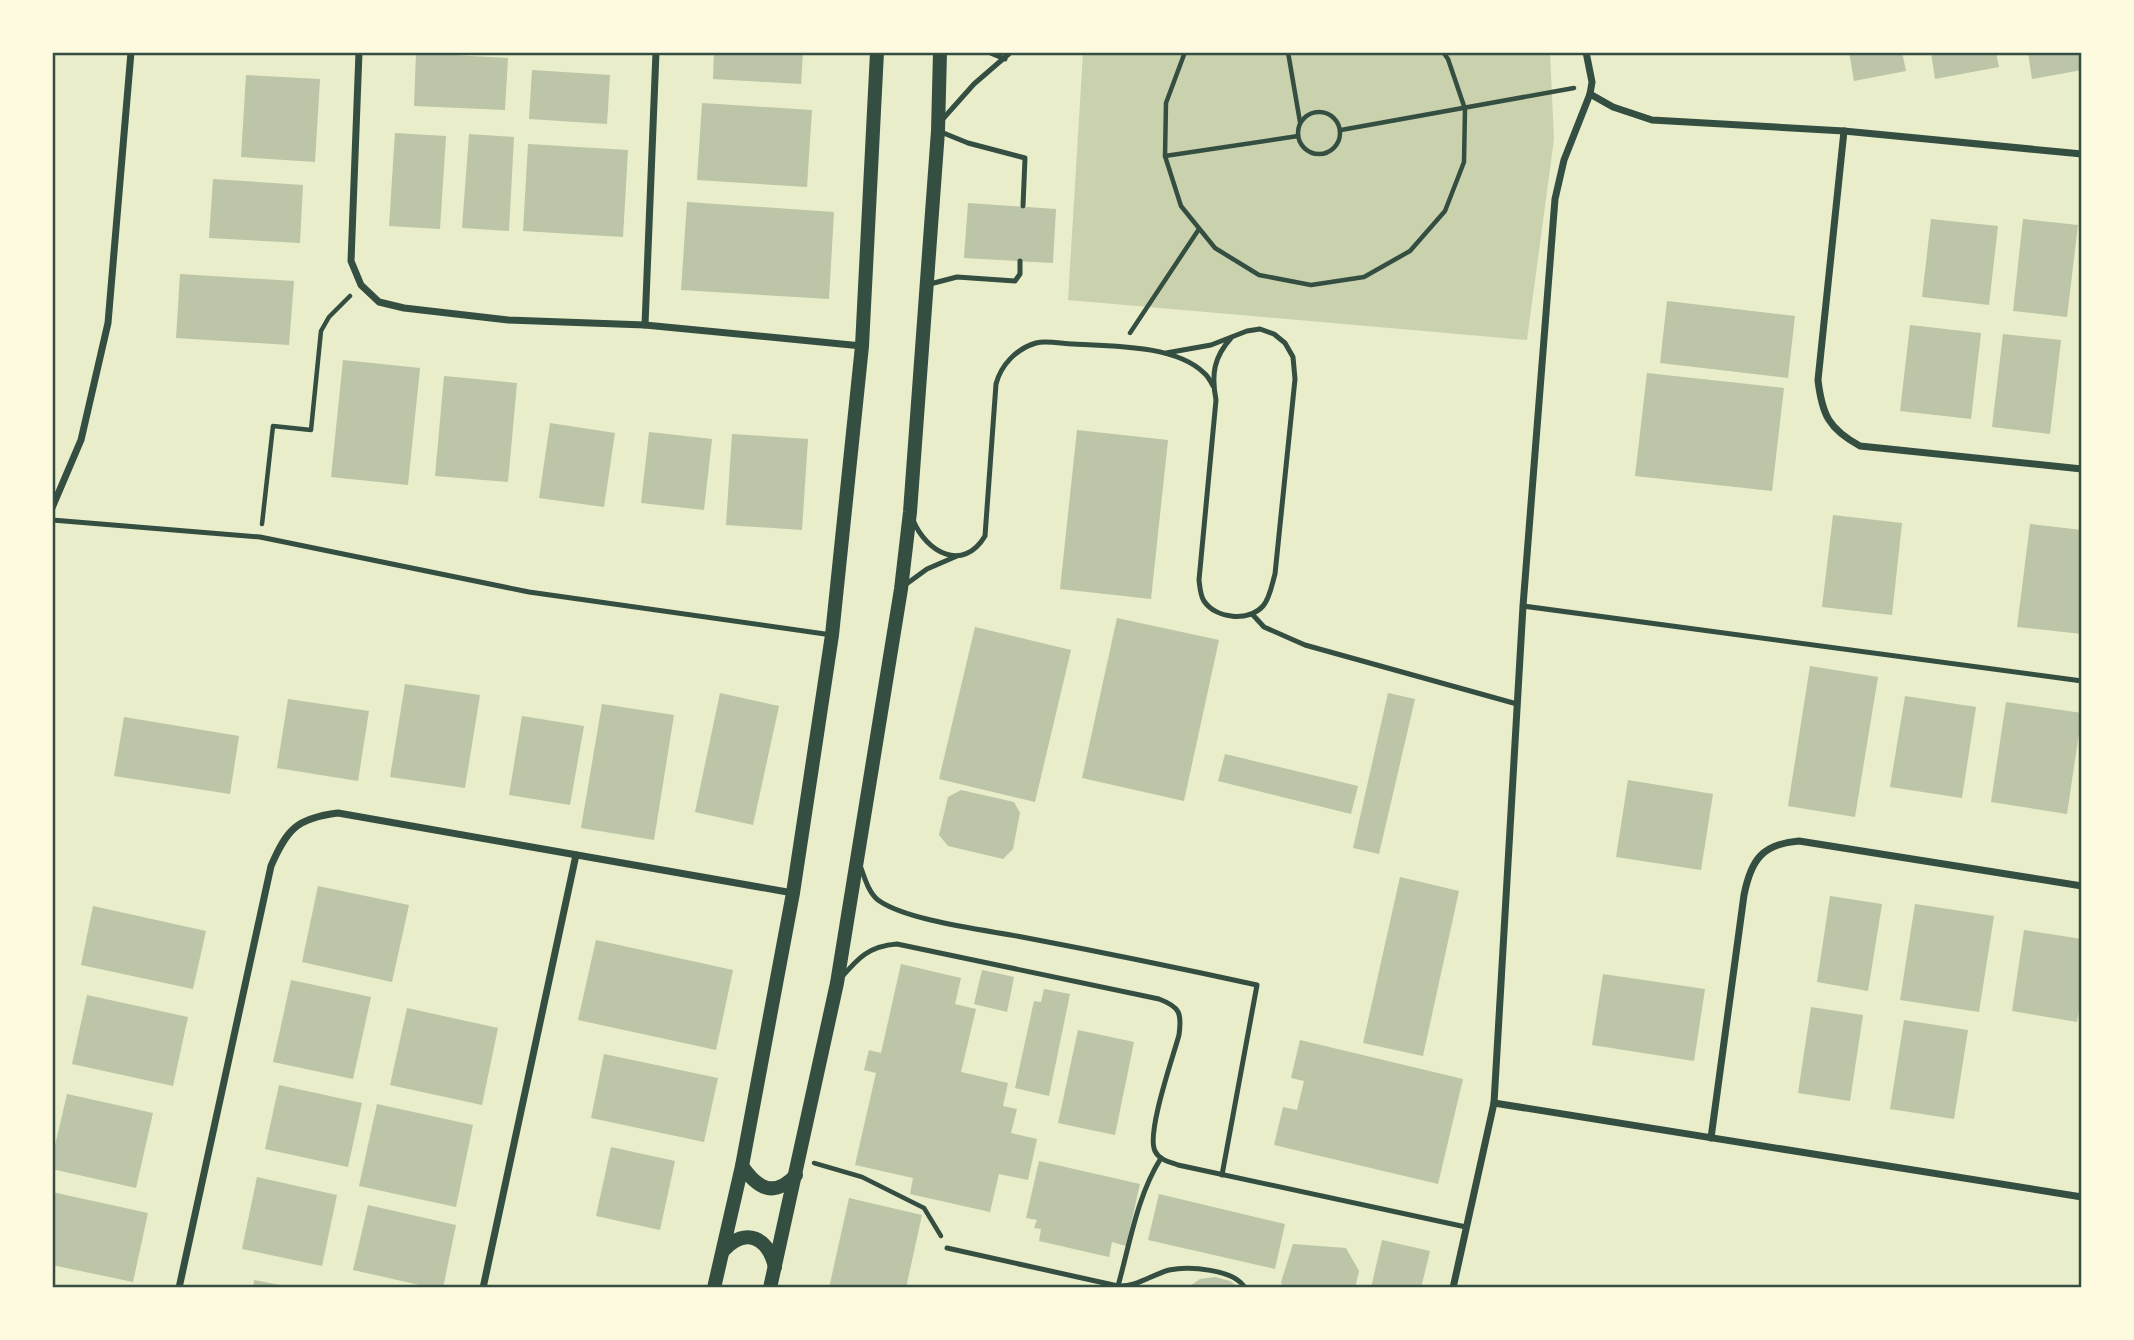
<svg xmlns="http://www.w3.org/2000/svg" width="2134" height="1340" font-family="Ubuntu,sans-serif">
<rect width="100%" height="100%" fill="#e9edc9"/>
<!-- green -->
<path fill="#cad2ad" d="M1083,53H1550L1554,139L1527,340L1068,300Z"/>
<!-- building -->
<g fill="#bcc5a7">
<path d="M714,52H803L801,84L713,79Z"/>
<path d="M1849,52H1902L1906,71L1854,81Z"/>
<path d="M1931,52H1996L1999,67L1935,79Z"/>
<path d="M2028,52H2082V70L2032,79Z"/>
<path d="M416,53L508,58L505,110L414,106Z"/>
<path d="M532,70L610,75L607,124L529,119Z"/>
<path d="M246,75L320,79L315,162L241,157Z"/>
<path d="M702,103L812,110L807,187L697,180Z"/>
<path d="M395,133L446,136L440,229L389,226Z"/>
<path d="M469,134L514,137L509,231L462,228Z"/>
<path d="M528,144L628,150L623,237L523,231Z"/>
<path d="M213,179L303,185L300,243L209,238Z"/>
<path d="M687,202L834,212L829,299L681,290Z"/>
<path d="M968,203L1056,209L1053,263L964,258Z"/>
<path d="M1931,219L1998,226L1989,305L1922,297Z"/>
<path d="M2023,219L2078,225L2067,317L2013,311Z"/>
<path d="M180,274L294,281L289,345L176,338Z"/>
<path d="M1667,301L1795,316L1788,378L1660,363Z"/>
<path d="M1910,325L1981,333L1971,419L1900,411Z"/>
<path d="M2003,334L2061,340L2050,434L1992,427Z"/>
<path d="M343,360L420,368L408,485L331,477Z"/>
<path d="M1647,373L1784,388L1772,491L1635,476Z"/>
<path d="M444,376L517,383L508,482L435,476Z"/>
<path d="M550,423L615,433L604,507L539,498Z"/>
<path d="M1077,430L1168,440L1151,599L1060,589Z"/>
<path d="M649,432L712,439L704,510L641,503Z"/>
<path d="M732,434L808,439L802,530L726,525Z"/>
<path d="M1833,515L1902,523L1892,615L1822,607Z"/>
<path d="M2030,524L2082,530V634L2017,627Z"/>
<path d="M1117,618L1219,640L1184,801L1082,778Z"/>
<path d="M975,627L1071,650L1035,802L939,779Z"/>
<path d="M1810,666L1878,677L1855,817L1788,806Z"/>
<path d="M405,684L480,695L465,788L390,777Z"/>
<path d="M720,693L779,706L753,825L695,812Z"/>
<path d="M1388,693L1415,699L1379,854L1353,848Z"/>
<path d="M1905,696L1976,707L1962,798L1890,787Z"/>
<path d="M288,699L369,711L358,781L277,768Z"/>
<path d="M2006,702L2082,713L2067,814L1991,802Z"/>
<path d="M602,704L674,715L654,840L581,828Z"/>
<path d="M522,716L584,726L570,805L509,795Z"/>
<path d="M124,717L239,736L230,794L114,776Z"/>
<path d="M1225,754L1358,786L1351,814L1218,781Z"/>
<path d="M1628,780L1713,794L1701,870L1616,857Z"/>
<path d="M961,790L1014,802L1020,813L1013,849L1003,859L948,846L939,835L948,797Z"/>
<path d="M1400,877L1459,891L1423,1056L1363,1043Z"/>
<path d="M318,886L409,905L392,982L302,962Z"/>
<path d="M1830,896L1882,904L1868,991L1817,982Z"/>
<path d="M1915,904L1994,916L1979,1012L1900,1000Z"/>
<path d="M93,906L206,931L193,989L81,965Z"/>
<path d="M2024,930L2082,939V993L2077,1022L2012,1011Z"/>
<path d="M596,940L733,970L716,1050L578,1020Z"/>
<path d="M901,964L961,978L955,1004L976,1009L961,1072L1008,1083L1003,1106L1017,1109L1011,1133L1037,1139L1028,1180L999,1174L990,1212L910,1194L913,1178L855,1165L876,1073L864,1070L869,1050L881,1053Z"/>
<path d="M982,970L1014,977L1007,1012L974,1004Z"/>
<path d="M1603,974L1705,989L1694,1061L1592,1045Z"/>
<path d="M291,980L371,997L353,1079L273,1062Z"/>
<path d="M1044,989L1070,994L1049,1096L1015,1088L1034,1001L1041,1002Z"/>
<path d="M87,995L188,1017L173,1086L72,1064Z"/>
<path d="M1811,1007L1863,1015L1850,1101L1798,1093Z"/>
<path d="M407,1008L498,1028L482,1105L390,1085Z"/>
<path d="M1904,1020L1968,1030L1954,1119L1890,1109Z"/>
<path d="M1078,1030L1134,1042L1115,1135L1058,1123Z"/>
<path d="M1300,1040L1463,1079L1438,1184L1274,1145L1283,1107L1297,1110L1304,1081L1291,1078Z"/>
<path d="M604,1054L718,1078L704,1142L591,1118Z"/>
<path d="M279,1085L362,1103L348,1167L265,1149Z"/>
<path d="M67,1094L153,1113L136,1188L52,1169V1158Z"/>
<path d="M377,1104L473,1125L456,1207L359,1186Z"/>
<path d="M611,1147L675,1161L660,1230L596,1216Z"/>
<path d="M1039,1161L1140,1184L1126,1246L1112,1242L1109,1257L1039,1241L1041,1229L1034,1228L1037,1220L1026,1218Z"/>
<path d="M257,1177L337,1195L322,1266L242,1249Z"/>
<path d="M52,1192L148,1213L133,1282L52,1265Z"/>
<path d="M1159,1194L1285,1224L1275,1269L1148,1240Z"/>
<path d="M849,1198L922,1215L906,1288H829Z"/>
<path d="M368,1205L456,1225L443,1288H433L353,1270Z"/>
<path d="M1382,1240L1430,1251L1421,1288H1371Z"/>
<path d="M1293,1244L1346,1248L1359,1271L1355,1288H1283L1281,1282Z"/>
<path d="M1215,1277L1230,1281L1239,1288H1187L1200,1279Z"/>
<path d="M254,1280L285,1286V1288H253Z"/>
</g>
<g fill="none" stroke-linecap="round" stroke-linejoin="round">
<!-- path -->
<g stroke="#344e41" stroke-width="4.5">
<path d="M1185,52L1166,103L1165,156L1181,206L1215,248L1259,275L1311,285L1364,277L1410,251L1445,211L1464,162L1465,109L1448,59L1443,52"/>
<path d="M1288,52L1300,122"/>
<circle cx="1319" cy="133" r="21"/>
<path d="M1341,130L1574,88"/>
<path d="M1165,156L1298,136"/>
<path d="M1130,333L1199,229"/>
<path d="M262,524L273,426L311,430L321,331L329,317L350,296"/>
<path d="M814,1163L862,1177L924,1208L941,1236"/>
</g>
<!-- service -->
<g stroke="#344e41" stroke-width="5">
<path d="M988,52L1005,59"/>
<path d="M941,121L974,84L1011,52"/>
<path d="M941,132L968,143L1025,158L1023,206"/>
<path d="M930,284L957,277L1015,281L1020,274V261"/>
<path d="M1166,353L1211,345L1247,331L1260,329L1274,334L1285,343L1293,357L1295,379L1275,574C1272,584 1270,598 1263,606C1249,622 1216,619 1204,601C1200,595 1200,587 1199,580L1216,400C1211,374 1214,357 1231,338"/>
<path d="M52,520L260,537L529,592L832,635"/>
<path d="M913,520C926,552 963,573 985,536L996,384C1001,365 1016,349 1036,343C1046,340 1063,344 1074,344C1111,346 1176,345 1204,373C1208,376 1211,382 1213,386"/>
<path d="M905,585L927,569L957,556"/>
<path d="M1523,606L2082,681"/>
<path d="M1253,615L1264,627L1305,645L1517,704"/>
<path d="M861,868C865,879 869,893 878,900C907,921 986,930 1022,937C1101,952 1179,968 1257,985L1222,1175"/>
<path d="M841,978C858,958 869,946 897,944L1159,999C1180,1007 1182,1013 1179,1035C1173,1057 1146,1134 1155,1151C1159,1160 1170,1162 1178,1165L1466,1227"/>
<path d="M947,1248L1118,1286C1137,1287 1151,1275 1169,1270C1189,1266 1234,1269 1245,1288"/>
<path d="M1118,1286C1130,1243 1137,1196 1161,1158"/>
</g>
<!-- minor -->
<g stroke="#344e41" stroke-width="7">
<path d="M359,52L351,261L361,285L379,302L404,308L508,320L645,325L862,346"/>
<path d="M1590,94L1613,107L1652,120L1844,131L2082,154"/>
<path d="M1844,131L1818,380C1822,415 1829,429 1860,446L2082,469"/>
<path d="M645,325L656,52"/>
<path d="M52,508L81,440L108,323L131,52"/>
<path d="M1494,1103L2082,1197"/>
<path d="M1711,1138L1744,895C1751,860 1762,844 1799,841L2082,886"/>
<path d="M179,1288L271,866C287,829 297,818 338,813L793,893"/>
<path d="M483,1288L576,855"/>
<path d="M1453,1288L1494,1103L1523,606L1555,199L1564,160L1590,94L1592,82L1586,52"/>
</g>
<!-- secondary -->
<g stroke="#344e41" stroke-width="14">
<path d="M742,1166C758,1189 774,1198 796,1175"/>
<path d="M724,1250C746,1226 768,1238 775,1267"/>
<path d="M714,1288L742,1166L793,893L832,635L862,346L877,52"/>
<path d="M770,1288L837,983L901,589L910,512L938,131L940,52"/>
</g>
</g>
<!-- border -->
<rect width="2134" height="1340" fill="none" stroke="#fefae0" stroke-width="108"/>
<rect x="54" y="54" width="2026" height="1232" fill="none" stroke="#344e41" stroke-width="2.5"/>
</svg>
